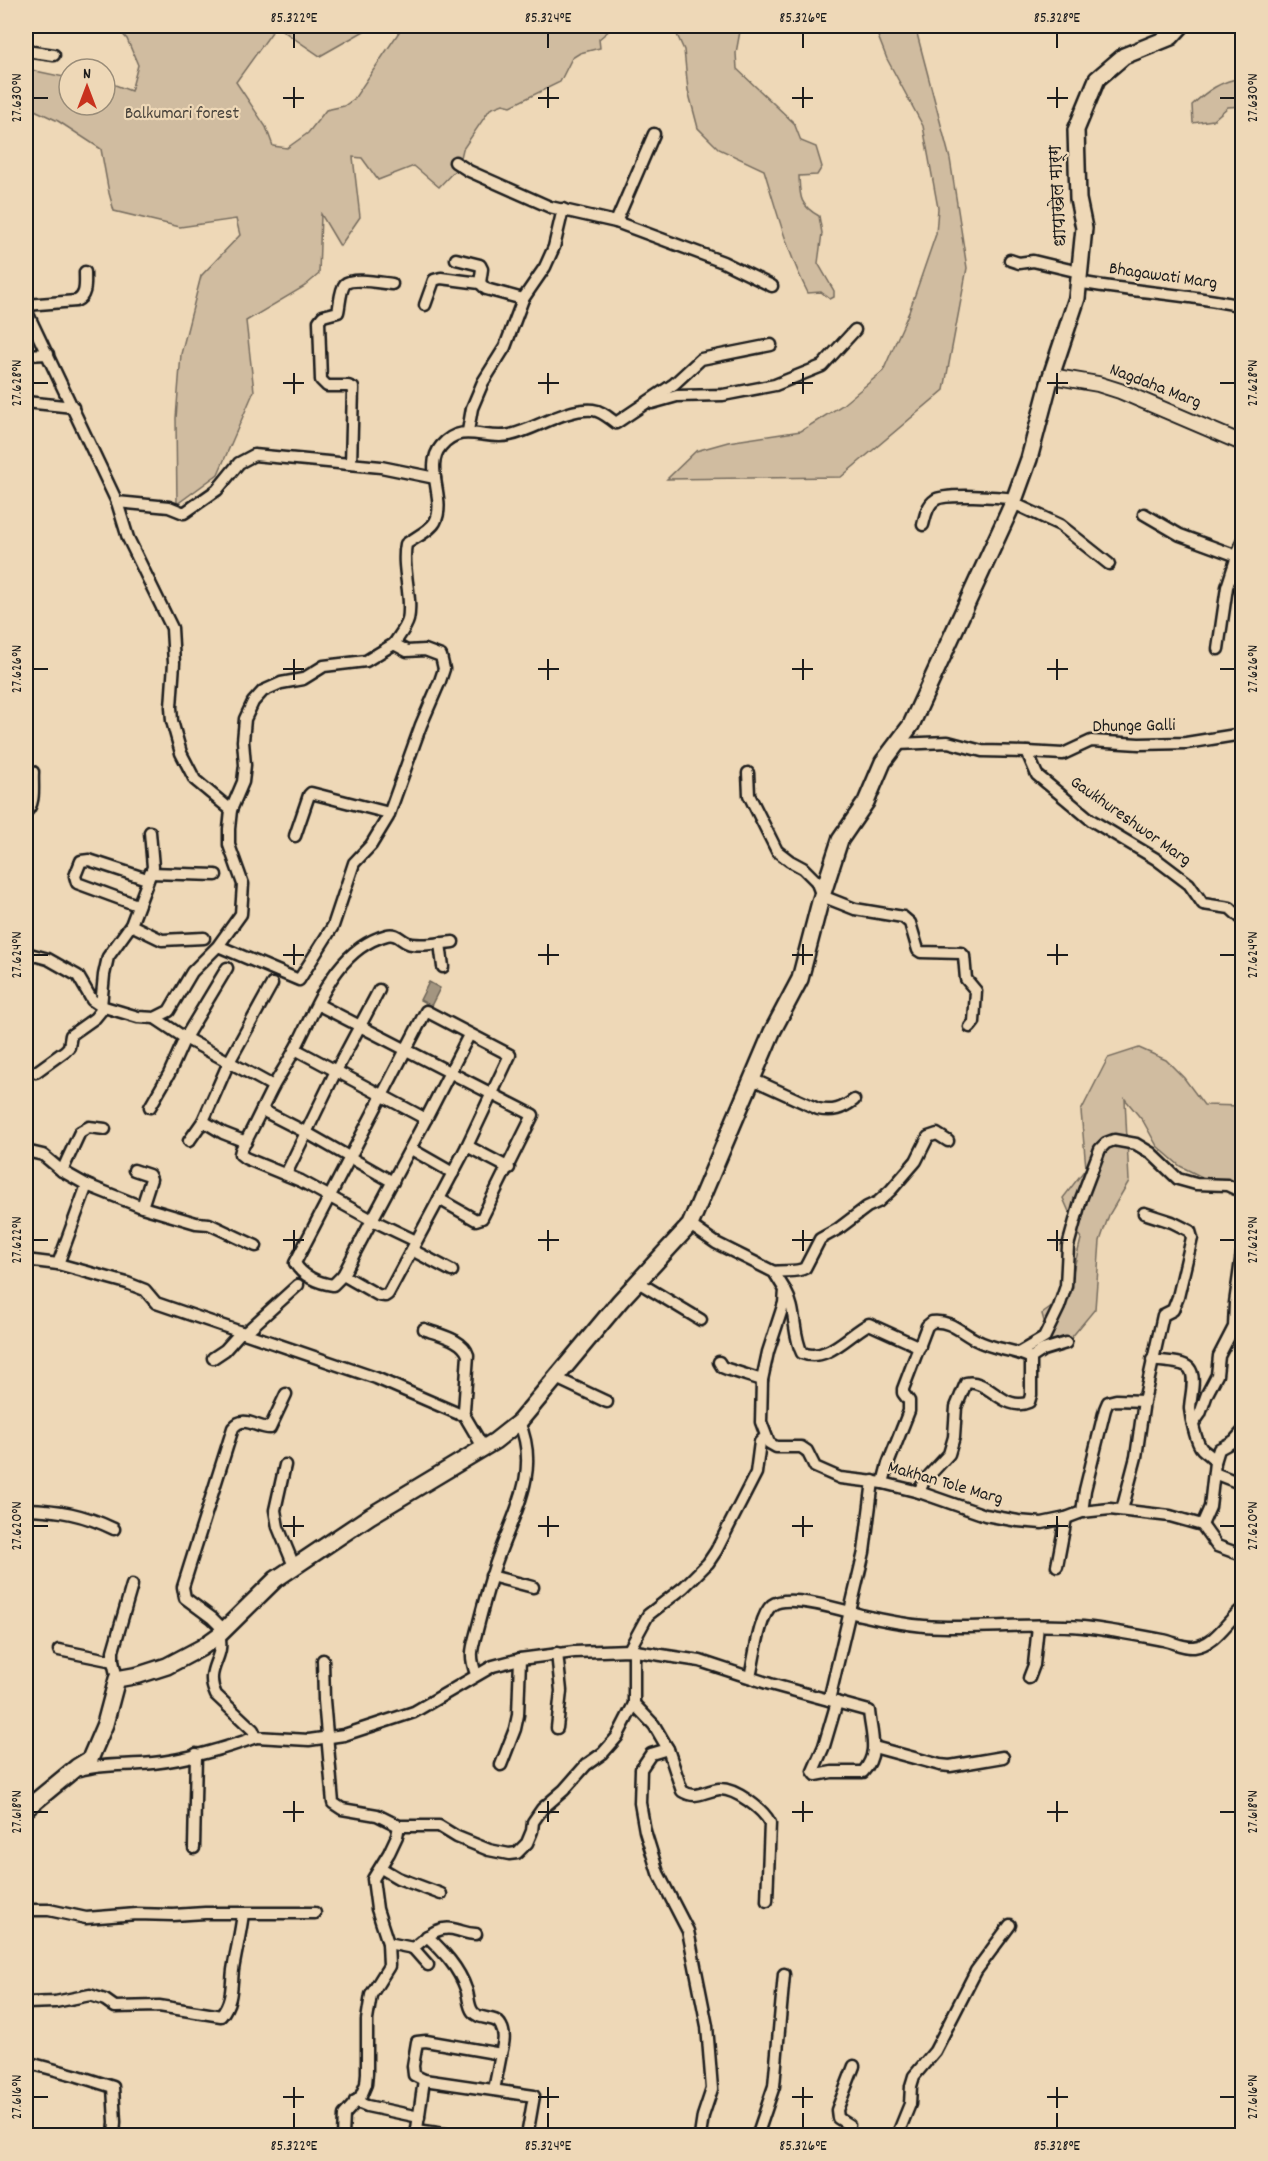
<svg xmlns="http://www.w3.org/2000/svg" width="1268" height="2161" font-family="Dekko,'Playpen Sans Deva',sans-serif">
<rect width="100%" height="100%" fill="#eed8b7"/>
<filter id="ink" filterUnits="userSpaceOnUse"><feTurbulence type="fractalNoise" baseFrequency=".0167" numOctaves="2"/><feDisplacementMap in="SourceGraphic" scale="12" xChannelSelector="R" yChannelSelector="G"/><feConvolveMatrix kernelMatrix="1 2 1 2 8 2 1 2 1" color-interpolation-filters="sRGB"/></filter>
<g filter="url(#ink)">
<!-- green -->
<g fill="#d0bca0" stroke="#766c5e" stroke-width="1.5">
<path d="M119,26H263L272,32L236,82L266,127L273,146L287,148L308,133L326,110L344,106L354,99L403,26H644L611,29L599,39L600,48L580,53L572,58L560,82L511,106L503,104L490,109L463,149L459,166L439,187L414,166L378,180L362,158L353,157L360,217L340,246L321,214L319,274L305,286L246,321L254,391L218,474L177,504L176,418L181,354L201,276L240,235L236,219L180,227L114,211L109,193L101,149L58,121L26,106V69L69,78V105H105V81L131,91L138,65L127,39L118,29Z"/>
<path d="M276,26H373L320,56Z"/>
<path d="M673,26H741L736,53L737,69L794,123L801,141L816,147L822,167L817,175L799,176C800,196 799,205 819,216L822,233L818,263L834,291V297L830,299L821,292L808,293C788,254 777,212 764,170L719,149L698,128L688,90L684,50Z"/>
<path d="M874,26H915L950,159L967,268L944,390L841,477L667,479L696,451L728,442L801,431L841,406L883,371L909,312L936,234L938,208L923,126L887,59Z"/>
<path d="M1242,78V106L1228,107L1213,120L1193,123L1192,105C1208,90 1221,81 1242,78Z"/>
<path d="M1139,1048L1166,1060L1184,1078L1204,1105L1242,1106V1200L1232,1192L1180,1166L1157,1146L1143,1121L1125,1099L1129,1181L1109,1215L1100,1241L1095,1309L1071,1338L1050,1342L1042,1314L1067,1296L1081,1239L1063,1198L1086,1168L1081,1111L1108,1058Z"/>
</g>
<!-- water -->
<path fill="#a39580" stroke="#6d6558" stroke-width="1.5" d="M429,982L440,988L431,1006L420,1000Z"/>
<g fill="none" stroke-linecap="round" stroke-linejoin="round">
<!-- minor casing -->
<g stroke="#1c1c1c" stroke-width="15">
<g id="minor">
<path d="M26,51L54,55"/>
<path d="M455,162L469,171L550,207L616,222L723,262L772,286"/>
<path d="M616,222L654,134"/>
<path d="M456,259L480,265L482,269L480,283L486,289L523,299"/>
<path d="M1010,260L1019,263L1033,261L1079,272"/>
<path d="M1078,282C1133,292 1188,294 1242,306"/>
<path d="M26,305L76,301C87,296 85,284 85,272"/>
<path d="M425,305L434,280L441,278L480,283"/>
<path d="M26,310L117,502L169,507L184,513L217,490L239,463L254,455L381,467L435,478"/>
<path d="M26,355L48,354"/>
<path d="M26,402L73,407"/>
<path d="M652,403L677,396L723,395L775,385L822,366L855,330"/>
<path d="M468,431L472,408L483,382L505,347L523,299L545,267L554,247L563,209"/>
<path d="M351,464L353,388L348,386H327L321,380L319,321L323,316L338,312C340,304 340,290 345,284C352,277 382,283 392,284"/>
<path d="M117,502L128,538L172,628L174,663L171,707L172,721L181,753L195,780L231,810"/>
<path d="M1013,503L1060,525L1109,564"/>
<path d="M1144,514L1180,535L1237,556"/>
<path d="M923,525C925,517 927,505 935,500C944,493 1001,497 1014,499"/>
<path d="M394,644C398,637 406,628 408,620C413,596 401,569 406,544C414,538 430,531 435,522C447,500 423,467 441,446C462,421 485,441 510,435C537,429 564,408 593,410C602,411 609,418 616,423L674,384L701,359L771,345"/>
<path d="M1218,649L1227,587L1242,541"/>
<path d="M897,744L948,742L982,751L1027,752L1037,775L1091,820L1156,859L1189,884L1203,904L1230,908L1242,919"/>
<path d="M1027,752L1063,754L1091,741L1139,744L1186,743L1242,734"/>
<path d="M748,773L749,795L777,851L790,861L803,868L816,881L822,896L855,909L903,917L910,923L918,950L921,952L961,953L964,956L966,979L976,991L974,1022L970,1027"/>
<path d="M26,812C36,803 32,785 33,772"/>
<path d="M295,836L309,795L311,793L389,813"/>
<path d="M150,873L216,875"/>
<path d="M137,905L77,883L75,876L81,861L89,860L147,879"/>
<path d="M131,925L162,940L204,938"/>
<path d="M440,943L443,967"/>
<path d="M26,953L48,959L78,976L92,1000L101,1006L138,1017L155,1018L169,1011L192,972L218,946L299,980L333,926L354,863L371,845L388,817L421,725L440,681L444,669L441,656L425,650L407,651L394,644L366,661L324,666L303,679L281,683L263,691L253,702L245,719L243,741L245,765L243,782L231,810L229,829V845L243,884L241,914L218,946"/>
<path d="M317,1004L533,1115L482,1218L476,1220L439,1199L388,1294L385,1296L378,1295L343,1275L372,1220L301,1181L245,1158L240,1154L241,1150C253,1129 263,1106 274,1085C281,1073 289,1061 295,1049C317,1007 335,949 387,935C398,932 402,943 412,944C425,946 440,943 453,942"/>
<path d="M101,1006L104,975L108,957L131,925L153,867L150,832"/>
<path d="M155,1018L185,1038L273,1086"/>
<path d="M295,1049L426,1119L469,1035"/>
<path d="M36,1072L65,1051L69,1047L71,1035L95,1018L104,1007"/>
<path d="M752,1079L818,1109C833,1112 842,1109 854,1100"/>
<path d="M150,1107L169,1074L185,1038L227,968"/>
<path d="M262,1110L307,1133L393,1182"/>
<path d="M203,1121L223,1133L246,1142"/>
<path d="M189,1141L203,1121L229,1062L272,984"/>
<path d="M467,1146L509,1168"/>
<path d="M411,1149L453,1173"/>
<path d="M26,1151L43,1155L62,1171L87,1185L142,1207L196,1223L209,1224L256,1246"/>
<path d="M134,1170L149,1175L151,1179L142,1207"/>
<path d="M62,1171L80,1132L89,1127L105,1129"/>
<path d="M286,1174L336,1071L379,990"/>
<path d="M690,1225L716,1243L774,1272L785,1290L784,1303L768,1352L762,1380L761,1422L769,1443L776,1447H801L807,1451L815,1467L840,1478L883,1483L919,1492L985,1515L1018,1521L1042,1523L1066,1518L1082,1512L1110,1509L1170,1516L1202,1525L1217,1546L1242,1555"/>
<path d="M416,1241L372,1220L426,1119"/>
<path d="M412,1250L452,1271"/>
<path d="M26,1260L58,1264L127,1283L145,1290L156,1303L241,1332"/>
<path d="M58,1264L87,1185"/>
<path d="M774,1272C783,1270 797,1273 805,1268L820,1239L838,1229L867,1207L878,1202L891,1190L916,1161L928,1137L937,1134L948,1141"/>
<path d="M343,1275L333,1285C318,1283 302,1276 295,1263L426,1011L510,1055L467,1146L439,1199"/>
<path d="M638,1282L701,1320"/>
<path d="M785,1290C797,1310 792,1333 802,1353C827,1363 849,1334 869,1324L920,1347"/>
<path d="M424,1329C439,1335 463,1339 468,1355L464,1411L463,1413L483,1447"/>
<path d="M245,1333L298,1285"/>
<path d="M1020,1352L1044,1338L1059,1307L1066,1286L1068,1246L1081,1199L1100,1149L1106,1143L1114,1140L1136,1144L1151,1153L1178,1179L1196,1184L1227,1185L1242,1192"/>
<path d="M213,1358L225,1350L241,1332L376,1378L459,1414L463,1413"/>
<path d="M1152,1360C1162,1362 1182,1361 1189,1368C1197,1377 1190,1397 1190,1409C1191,1418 1196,1443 1202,1449C1207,1454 1212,1455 1215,1462"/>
<path d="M719,1362L722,1367L727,1369L762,1380"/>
<path d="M556,1378L607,1402"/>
<path d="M1193,1424L1200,1414L1207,1394L1217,1375L1219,1356L1234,1327L1235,1303L1242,1253"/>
<path d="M285,1465L275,1510L278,1527L294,1566"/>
<path d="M1214,1473L1242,1484"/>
<path d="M883,1483L888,1464L909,1411V1401L903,1393V1389L927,1326L932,1322C951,1320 960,1332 976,1340C994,1350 1013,1349 1031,1358"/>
<path d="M919,1492L924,1481L949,1454L954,1437L956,1407L966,1383C988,1378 1004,1413 1029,1402L1031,1395V1358L1043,1350L1066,1343"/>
<path d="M26,1509C59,1510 83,1514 114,1529"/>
<path d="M1122,1510L1136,1457L1144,1401"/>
<path d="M1082,1512L1085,1490L1105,1409L1108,1402L1116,1400L1144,1401L1163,1315L1173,1310L1178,1297L1192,1238L1190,1231L1172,1222L1144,1213"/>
<path d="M1202,1525L1210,1507L1215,1462L1219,1449L1234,1441L1242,1432"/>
<path d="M1057,1566L1066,1518"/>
<path d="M491,1576L533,1587"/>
<path d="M224,1630L212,1618L185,1598L183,1587L233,1428C244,1414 256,1428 270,1428L286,1394"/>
<path d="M219,1635C226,1659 203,1668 216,1695L253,1730L256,1737L309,1740L344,1735L414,1712L493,1666L520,1659L574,1652L629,1650L700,1661L770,1684L869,1711C871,1734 880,1753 863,1772H832L816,1775L813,1771L824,1746L837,1702"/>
<path d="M59,1650L113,1661"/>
<path d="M629,1650L648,1615L684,1587L708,1563L716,1551L756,1473L760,1442L765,1437"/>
<path d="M323,1660L324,1700L333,1803L342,1809L377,1815L399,1826H439L457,1837L489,1850L509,1854L517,1853L527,1843L532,1831L533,1822L542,1809L564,1790L586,1765L603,1753L617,1737L634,1704V1651"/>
<path d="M476,1674C469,1655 472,1649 477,1630C482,1610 487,1591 493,1572C508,1521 543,1476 519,1422"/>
<path d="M750,1677C754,1661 759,1615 772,1605C788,1593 842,1610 861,1615C882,1620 902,1624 924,1626C976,1630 1030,1622 1083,1627C1110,1630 1136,1635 1163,1640C1174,1642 1182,1648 1194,1647C1216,1644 1226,1622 1242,1609"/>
<path d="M1029,1678L1034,1665L1038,1626"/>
<path d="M117,1679L113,1661V1651L132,1585"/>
<path d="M829,1700L864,1552L873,1481"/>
<path d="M634,1704L654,1725L668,1749L651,1754L641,1769L640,1803L645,1831L658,1873L688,1931L707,2026L712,2089L703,2116L700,2136"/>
<path d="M557,1728L561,1691L557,1653"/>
<path d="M874,1747L940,1765L950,1766L1003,1757"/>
<path d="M668,1749L682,1791C696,1800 704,1791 719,1789C735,1788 763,1809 770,1823L767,1901"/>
<path d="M501,1765L515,1729L518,1715L520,1659"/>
<path d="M80,1770C103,1763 129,1766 153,1763C184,1760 227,1748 256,1737"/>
<path d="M194,1848L196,1754"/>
<path d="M381,1868L398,1878L441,1894"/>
<path d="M26,1910H49L86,1918L137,1914L173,1915L205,1913H315"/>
<path d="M427,1936C443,1951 459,1968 466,1989C469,1996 468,2006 473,2012C480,2021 496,2015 501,2026C506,2035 503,2045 501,2054"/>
<path d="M388,1943L413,1948C427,1937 438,1924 457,1930C464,1932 468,1934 476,1934"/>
<path d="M413,1948L428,1965"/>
<path d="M26,2003L55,2002L90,1995L105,2000L115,2007L159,2006L221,2016C233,2001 231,1987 233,1970C236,1951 241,1932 243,1913"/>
<path d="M26,2062L78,2076L113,2087L115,2122L114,2136"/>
<path d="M494,2090L501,2054L426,2041L417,2042L413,2066L414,2075L424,2080L534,2096L527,2136"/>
<path d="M355,2101L367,2106L419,2117"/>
<path d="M417,2130L458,2136"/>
<path d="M343,2136L344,2115L361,2096L366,2084L367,2073V2020L371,1995L389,1966L388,1943L377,1909L373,1879L389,1853L397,1836L399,1826"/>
<path d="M416,2136L424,2080"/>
<path d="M757,2136L774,2086L784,1974"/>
<path d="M844,2136L849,2125L838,2118L837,2110L854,2066"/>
<path d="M897,2136L910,2104L911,2086L914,2076L935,2051L976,1971L1010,1925"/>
</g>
</g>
<!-- tertiary casing -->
<g stroke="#1c1c1c" stroke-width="18">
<path id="tertiary" d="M1051,376L1098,384L1120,391L1242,443"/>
</g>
<!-- secondary casing -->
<g stroke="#1c1c1c" stroke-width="20">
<path id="secondary" d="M26,1809L77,1767L90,1759L105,1724L117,1679L139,1675L167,1666L201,1648L219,1635L276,1579L370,1516L495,1441L519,1422L620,1301L690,1225L772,1032L800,979L820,902L840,840L866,802L883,762L911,725L1013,503L1029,459L1051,376L1077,298L1084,228L1078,199L1076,130L1097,79L1124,56L1171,37L1181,26"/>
</g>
<!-- minor -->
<use href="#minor" stroke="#eed8b7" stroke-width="10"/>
<!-- tertiary -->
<use href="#tertiary" stroke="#eed8b7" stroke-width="14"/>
<!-- secondary -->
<use href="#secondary" stroke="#eed8b7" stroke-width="15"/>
</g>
</g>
<!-- ticks -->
<path fill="none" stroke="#1c1c1c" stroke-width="2" d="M294,33V48M548,33V48M803,33V48M1057,33V48M294,87V108M548,87V108M803,87V108M1057,87V108M33,98H48M283,98H304M538,98H559M792,98H813M1047,98H1068M1220,98H1235M294,373V394M548,373V394M803,373V394M1057,373V394M33,383H48M283,383H304M538,383H559M792,383H813M1047,383H1068M1220,383H1235M294,659V680M548,659V680M803,659V680M1057,659V680M33,669H48M283,669H304M538,669H559M792,669H813M1047,669H1068M1220,669H1235M294,944V965M548,944V965M803,944V965M1057,944V965M33,955H48M283,955H304M538,955H559M792,955H813M1047,955H1068M1220,955H1235M294,1230V1251M548,1230V1251M803,1230V1251M1057,1230V1251M33,1240H48M283,1240H304M538,1240H559M792,1240H813M1047,1240H1068M1220,1240H1235M294,1516V1537M548,1516V1537M803,1516V1537M1057,1516V1537M33,1526H48M283,1526H304M538,1526H559M792,1526H813M1047,1526H1068M1220,1526H1235M294,1801V1822M548,1801V1822M803,1801V1822M1057,1801V1822M33,1812H48M283,1812H304M538,1812H559M792,1812H813M1047,1812H1068M1220,1812H1235M294,2087V2108M548,2087V2108M803,2087V2108M1057,2087V2108M33,2097H48M283,2097H304M538,2097H559M792,2097H813M1047,2097H1068M1220,2097H1235M294,2113V2128M548,2113V2128M803,2113V2128M1057,2113V2128"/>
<g text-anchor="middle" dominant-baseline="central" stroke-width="4.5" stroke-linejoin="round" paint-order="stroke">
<!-- park labels -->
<g font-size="18" fill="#49443d" stroke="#eed8b7">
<text x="182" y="114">Balkumari forest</text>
</g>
<!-- street labels -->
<g font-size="18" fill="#1c1c1c" stroke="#eed8b7">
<text transform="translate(1059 196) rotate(-93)">धापाखेल मार्ग</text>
<text transform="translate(1163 277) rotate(8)">Bhagawati Marg</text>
<text transform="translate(1155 387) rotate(21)">Nagdaha Marg</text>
<text transform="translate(1134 727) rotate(-1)">Dhunge Galli</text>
<text transform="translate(1130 822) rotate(35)">Gaukhureshwor Marg</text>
<text transform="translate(945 1484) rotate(16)">Makhan Tole Marg</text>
</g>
</g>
<!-- margin -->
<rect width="1268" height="2161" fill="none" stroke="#eed8b7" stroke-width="66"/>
<!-- north arrow -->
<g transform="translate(87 87)"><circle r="28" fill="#eed8b7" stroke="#9a8d79" stroke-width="1.5"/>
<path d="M0-4.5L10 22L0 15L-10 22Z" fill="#c8321e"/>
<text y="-9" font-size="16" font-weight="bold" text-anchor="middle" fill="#1c1c1c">N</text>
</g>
<rect x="33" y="33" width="1202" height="2095" fill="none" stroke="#1c1c1c" stroke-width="2"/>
<g font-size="15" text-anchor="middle" fill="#1c1c1c">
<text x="294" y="22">85.322°E</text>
<text x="548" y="22">85.324°E</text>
<text x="803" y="22">85.326°E</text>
<text x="1057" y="22">85.328°E</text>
<text transform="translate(16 98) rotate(-90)" y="5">27.630°N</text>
<text transform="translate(1252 98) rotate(-90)" y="5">27.630°N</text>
<text transform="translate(16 383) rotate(-90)" y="5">27.628°N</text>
<text transform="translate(1252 383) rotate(-90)" y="5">27.628°N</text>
<text transform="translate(16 669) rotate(-90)" y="5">27.626°N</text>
<text transform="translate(1252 669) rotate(-90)" y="5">27.626°N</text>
<text transform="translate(16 955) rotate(-90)" y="5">27.624°N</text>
<text transform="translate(1252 955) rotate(-90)" y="5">27.624°N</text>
<text transform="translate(16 1240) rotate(-90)" y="5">27.622°N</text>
<text transform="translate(1252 1240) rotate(-90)" y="5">27.622°N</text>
<text transform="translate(16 1526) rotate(-90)" y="5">27.620°N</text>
<text transform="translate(1252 1526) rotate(-90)" y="5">27.620°N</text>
<text transform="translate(16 1812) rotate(-90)" y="5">27.618°N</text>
<text transform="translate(1252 1812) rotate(-90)" y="5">27.618°N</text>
<text transform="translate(16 2097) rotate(-90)" y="5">27.616°N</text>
<text transform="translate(1252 2097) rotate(-90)" y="5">27.616°N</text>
<text x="294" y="2150">85.322°E</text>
<text x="548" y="2150">85.324°E</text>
<text x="803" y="2150">85.326°E</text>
<text x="1057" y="2150">85.328°E</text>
</g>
</svg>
